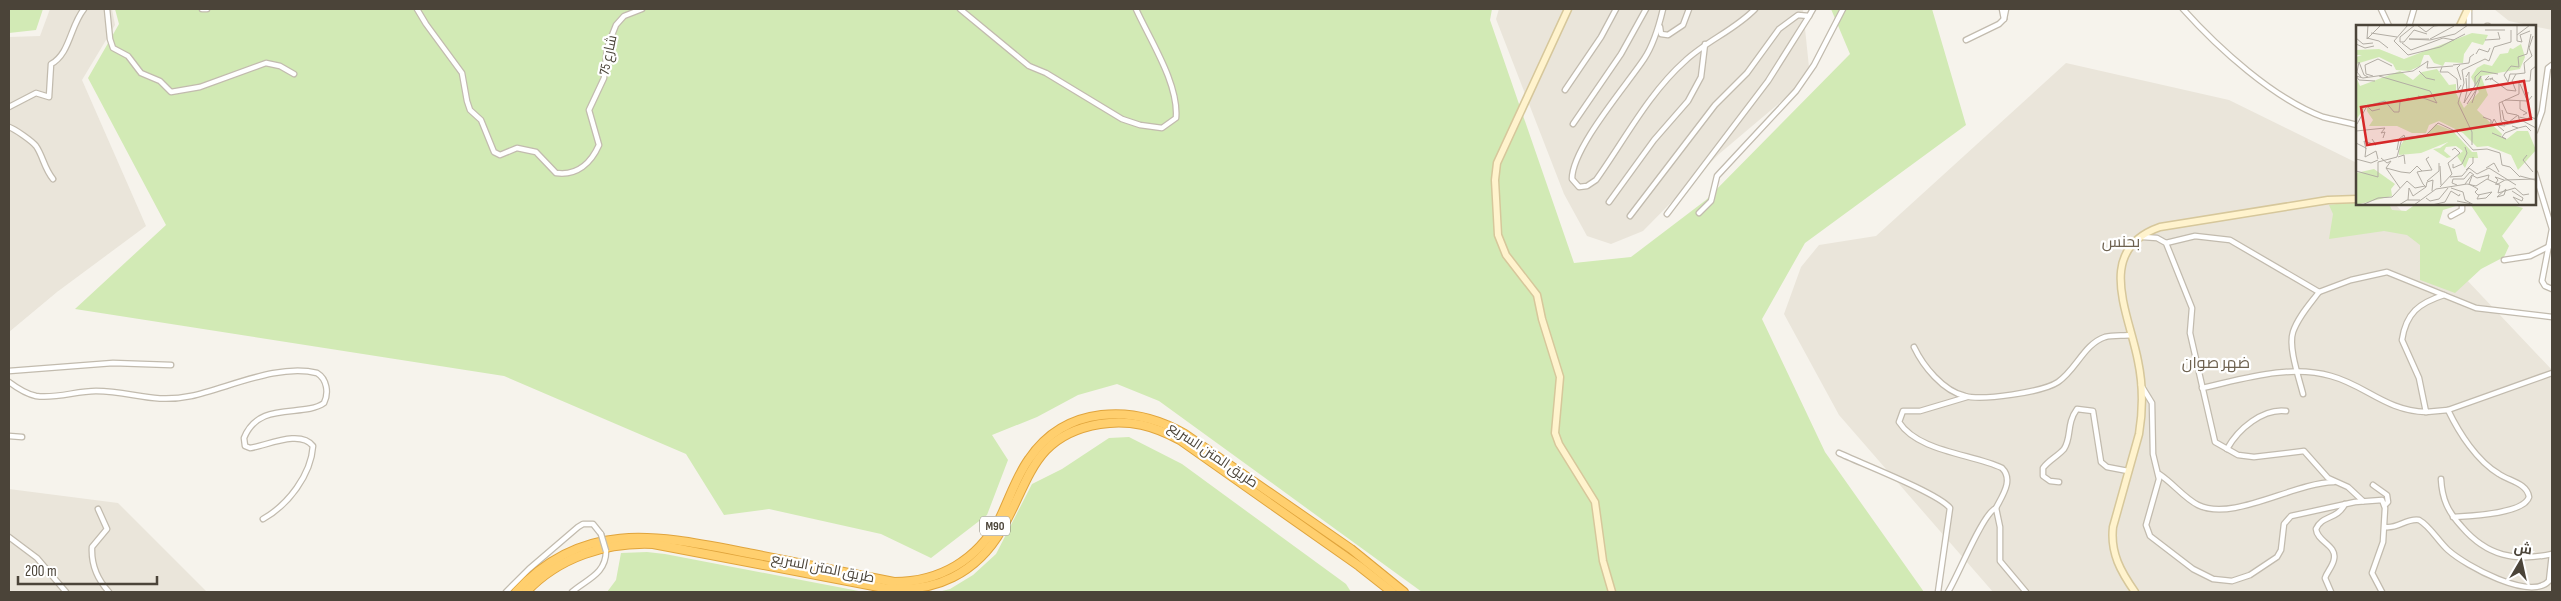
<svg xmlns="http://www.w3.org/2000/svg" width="2561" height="601" font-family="'Sofia Sans Condensed',Cairo,sans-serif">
<rect width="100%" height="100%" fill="#f6f3ec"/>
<!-- residential -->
<g fill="#eae5da">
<path d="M50,9H112L115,25L82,80L146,226L57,292L9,332V37L40,36Z"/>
<path d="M1499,9H1803L1810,77L1719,154L1643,231L1611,244L1587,236L1564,194L1496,19Z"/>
<path d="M2494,9H2552V30L2509,21Z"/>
<path d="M2066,63L2229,100L2357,163V204H2395L2552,370V592H1993L1839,415L1784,314L1801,267L1819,245L1876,236Z"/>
<path d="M9,489L118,503L207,592H9Z"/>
</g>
<!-- green -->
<g fill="#d2eab5">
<path d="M9,9H43L36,30L9,33Z"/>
<path d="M115,9H1492L1490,20L1574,263L1631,257L1706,200L1850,54L1831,9H1932L1966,125L1805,243L1762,319L1825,452L1924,592H1422L1159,401L1117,384L1078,395L1037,417L992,435L1008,460L987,515L931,558L881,534L769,509L724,515L686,454L504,376L75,309L166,225L88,78L119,24Z"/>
<path d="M2345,203L2389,204L2392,210L2406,211L2416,204H2453L2456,206L2443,210L2439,223L2455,229L2458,241L2480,252L2487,229L2470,204H2509L2523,208L2502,236L2509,246L2504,257L2481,269L2455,293L2420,280V245L2407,235L2384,231L2329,239L2333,214L2329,205Z"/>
<path d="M1129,437L1182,464L1346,584L1351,592H938L950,589L973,575L996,554L1032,484L1062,469L1109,438Z"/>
<path d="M647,552L665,554L864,592H607L616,580L621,553Z"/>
</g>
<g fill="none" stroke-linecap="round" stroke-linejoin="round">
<!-- minor casing -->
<g stroke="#c2bbae" stroke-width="7">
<g id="minor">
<path d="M107,9L110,39L113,48L128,56L141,73L160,81L171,92L200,87L266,63L280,66L294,74"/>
<path d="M202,9H207"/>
<path d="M417,9L426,24L462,73L467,101L470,110L481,120L494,152L500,155L517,148L536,152L556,173C577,176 591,163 599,145L589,110L604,78L607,48L616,25L624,16L642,9"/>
<path d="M960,9L1029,66L1046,73L1122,119L1140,125L1162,128L1176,118C1179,84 1150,40 1136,9"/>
<path d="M1663,9C1659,26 1654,44 1644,59C1626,86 1572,148 1572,179L1579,187L1587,186L1596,180C1624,141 1648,94 1685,61C1706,41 1735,30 1755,9"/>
<path d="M2002,9L2004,19L2006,9"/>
<path d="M2183,9C2218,48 2274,99 2323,117C2334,120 2346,122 2357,125"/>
<path d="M2381,9L2389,26"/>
<path d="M2409,26L2414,9"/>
<path d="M2469,26V9"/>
<path d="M2487,26H2488"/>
<path d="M1660,27L1661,34L1668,35L1683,25L1689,9"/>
<path d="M1966,40L1999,24L2004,19"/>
<path d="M1565,90L1601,37L1616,9"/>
<path d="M9,107L36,93L49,97L51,64C70,54 70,26 84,9"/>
<path d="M1573,124L1621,54L1646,9"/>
<path d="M9,127C15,129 32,141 36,146C43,156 44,168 53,179"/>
<path d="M2535,131L2542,111L2548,68L2552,65"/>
<path d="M2535,173L2552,229L2542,281L2545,286L2552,289"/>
<path d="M1609,202L1654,140L1688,101L1701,77L1705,44"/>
<path d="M1699,213L1711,201L1717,176L1796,91L1814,65L1843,9"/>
<path d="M1667,214L1768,81L1809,16"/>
<path d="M1630,216L1715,105L1747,73L1779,29L1798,15L1809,16L1813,9"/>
<path d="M2451,216L2462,210V204"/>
<path d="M2143,237L2157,238L2166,243L2192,308L2190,333L2215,442L2238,455L2254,457L2304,451L2328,478L2348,487L2363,501"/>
<path d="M2166,243L2195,236L2230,240L2319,292L2351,280L2387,272L2476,308L2552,317"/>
<path d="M2504,260L2530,256L2550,246"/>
<path d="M2444,295C2419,303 2406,313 2402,340L2419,378L2426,412L2448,410L2552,373"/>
<path d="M1914,347C1923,366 1943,391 1965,396C1982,401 2043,392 2058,382C2076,370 2084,344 2105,337C2113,335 2123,336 2131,335"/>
<path d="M9,371L113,363L171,365"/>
<path d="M9,382C17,388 26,394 36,396C56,399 76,391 96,391C132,391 152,404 191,396C228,388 279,363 317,373C327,379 329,393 324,403C303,418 259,400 244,438L245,446L250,448C266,446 300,429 313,446C311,475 288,505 263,519"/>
<path d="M2141,385L2152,403L2153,454L2159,479L2146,525L2150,536L2193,569L2213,579L2232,581L2250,575L2277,557L2281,550L2284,524L2291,516L2355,502L2382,500L2385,508L2383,542L2372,573L2382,592"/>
<path d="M2202,388C2243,379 2289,364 2331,376C2365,385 2386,411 2426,412"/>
<path d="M2303,394C2299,378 2288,347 2293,332C2298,317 2310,304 2319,292"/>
<path d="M1967,397L1920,411H1903L1899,422C1918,452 1973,454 2002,468C2014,480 2002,496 1996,508"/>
<path d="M2448,410C2459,433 2477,461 2499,474C2509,481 2527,483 2529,497C2524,514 2469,516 2453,517"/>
<path d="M9,436L22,437"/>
<path d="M2227,449C2238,429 2263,408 2286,411"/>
<path d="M1839,453C1860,463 1938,493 1950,508L1938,592"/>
<path d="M2159,474C2173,483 2184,498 2198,505C2233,522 2293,483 2334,482"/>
<path d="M2441,479C2442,499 2448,512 2462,527C2487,556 2515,562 2552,554"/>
<path d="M2059,482L2050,481L2043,476V468C2049,460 2058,456 2064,449C2072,437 2066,424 2077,409L2093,411L2101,462L2107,467L2128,471"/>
<path d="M2373,485L2387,495L2388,502L2385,505"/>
<path d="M98,509L107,529L92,547C91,565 97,579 109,592"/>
<path d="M2385,527C2398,529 2406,518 2419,520C2430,526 2438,541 2448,550C2466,566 2530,601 2549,581L2552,554"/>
<path d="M9,537L37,558L66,592"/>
<path d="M506,592L529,569L578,527L583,524H593L601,534"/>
<path d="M572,592C587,579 606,574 606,551"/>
<path d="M1948,592C1958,576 1983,513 1996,508L2000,527V561L2026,592"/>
<path d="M2331,592L2325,578C2327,572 2333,566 2334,559C2337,545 2317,542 2316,529C2322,515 2337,520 2345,504"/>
</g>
</g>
<!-- secondary casing -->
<g stroke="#d6c79b" stroke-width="9">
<g id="secondary">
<path d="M1568,9L1497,163L1495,180L1498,235L1506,255L1537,295L1542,319L1560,377L1555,433L1559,444L1595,502L1603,561L1612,592"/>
<path d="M2460,26L2468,9"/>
<path d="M2135,592C2121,572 2110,553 2113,527L2139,434C2143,410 2143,385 2138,361C2129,313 2094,250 2160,227L2328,200L2357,199"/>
</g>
</g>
<!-- motorway casing -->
<g stroke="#e0a43c" stroke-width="10">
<g id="motorway">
<path d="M516,592C585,516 664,537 753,554C800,563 847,573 894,582C940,582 977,560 999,520C1009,500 1016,477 1029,459C1066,405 1133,404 1185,434L1351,549L1404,592"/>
<path d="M526,592C559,557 606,542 653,544L884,588C935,594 977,573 1002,529C1030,480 1033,435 1100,424C1130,419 1154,426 1180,440L1359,566L1392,592"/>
</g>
</g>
<!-- minor -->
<use href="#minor" stroke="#fff" stroke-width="4.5"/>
<!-- secondary -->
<use href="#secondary" stroke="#fff3cd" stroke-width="6"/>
<!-- motorway -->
<use href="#motorway" stroke="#ffcf6e" stroke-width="8"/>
<!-- minor-bridge casing -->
<g stroke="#c2bbae" stroke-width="7" stroke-linecap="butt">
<path id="minor-bridge" d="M601,534L606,551"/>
</g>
<!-- minor-bridge -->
<use href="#minor-bridge" stroke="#fff" stroke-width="4.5"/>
</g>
<g text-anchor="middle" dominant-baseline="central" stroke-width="4.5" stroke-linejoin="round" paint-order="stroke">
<!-- shield labels -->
<rect fill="#fff" stroke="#817c74" stroke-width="1" x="980" y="516.5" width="30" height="19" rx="4"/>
<g font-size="12" font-weight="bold" fill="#4b4439">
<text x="995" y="526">M90</text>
</g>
<!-- street labels -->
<g font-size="14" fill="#4b4439" stroke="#fff">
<text transform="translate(608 55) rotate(-78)">شارع 75</text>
<text transform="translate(1213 455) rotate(34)">طريق المتن السريع</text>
<text transform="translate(823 568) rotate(11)">طريق المتن السريع</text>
</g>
<!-- quarter labels -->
<g font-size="16" fill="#6e6250" stroke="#fff">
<text x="2121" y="242">بحنس</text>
<text x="2216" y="363">ضهر صوان</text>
</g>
</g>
<!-- overview -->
<g transform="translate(2356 25)">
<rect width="180" height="180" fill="#f6f3ec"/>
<path d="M116,8L132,10L127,20L116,17L108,29L107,38L89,37L87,41L78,38L73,30H68L64,41L53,46L40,45L37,39L23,32L0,39V32L6,30H0V25L23,24L48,34ZM165,19L169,32L164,44L125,51L132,70L121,85L146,109L145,112L151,114L161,106H172L180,125L162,145L155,130L132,121L121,122L107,108L83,96L73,100L70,108H56L41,101H13L17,95L11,86V79L0,95V52L4,61L44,46L57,55L66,47L81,44L93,60L100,59V68L108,83L123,67L115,52L121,43L128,39L136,41L144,29L152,28L154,23L157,24ZM80,99L97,106L116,127H121L122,133H113L109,143L101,131L107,126L100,121L90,122L88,126L95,132L91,133L77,124L84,123L92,117L65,128L43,130V123L48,115L69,111ZM18,144L39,159L35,164L36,171L0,180V148Z" fill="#d2eab5"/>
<path fill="none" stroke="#b2ada4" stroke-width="1" d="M12,0L11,14L25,0M52,0L38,16L52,30L84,22L109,9M59,0L44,12V17H48L58,5L71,9M61,0L70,7L78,1L87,0M161,0V16L166,17L164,10L174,6M129,5H149M15,8L41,12M161,10L174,0M0,13L7,19L17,18M11,13L23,16L32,23M73,14H53L74,15M74,14L98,1M74,15L99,9L112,0M129,15L144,14L142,7M46,18L55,25L87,13L98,15M0,19L9,23L18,21M120,29L123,24L132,27L134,23M3,37L8,50L12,52M3,37L1,47L5,52M9,40L10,49L17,51M9,40L22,34L36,41M97,40L113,38L114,32L118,29M104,40L101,43L105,55M180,41L175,45L174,56H163V69L143,78L145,96L149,100L167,96L180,103M86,42L84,47H92L101,54L102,65L105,60M63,46L70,53L79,55M160,49L169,48L168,38L176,31L173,23L177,11M0,51L7,53L57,46L72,36L71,43L97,41M0,51L3,55L19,56M23,51L74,66L81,78L62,71M133,51L129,55L137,53L134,55M110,52L113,47V65M110,53L111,66L108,78L125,51L116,78M136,54L151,65L160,66L156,56L160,49H154L152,57L148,50L155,41L163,42L162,32L171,29L175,9M164,59L171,75L172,67M119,61V52L125,46L142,49M149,75L172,76L176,71M164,76V84L171,88L167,90M146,77L151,88L161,90M111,79L120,65M11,81L16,86L24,84M146,85L148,95L153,97L162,90L164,97M127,92L135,95V101L138,94L141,99M163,92L172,94L174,91L179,94L180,89M1,99L11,81L29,76L38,87H43L44,77L53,73M162,103L170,101L175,106M0,106L29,103L25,108L29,107L27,113M148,106L141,100L149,101M136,108L150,114L146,112L149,108L162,103L156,101M0,118L10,123L9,132L20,126L22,134M116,120V107L102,78L108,58L106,45L129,34L133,36L138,22L155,17V5M10,124L8,116L20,120L16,114M41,125L43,114L48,110L49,113M171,130L167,135L177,147M42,132L48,130L49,139M25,133L31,138L35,136L30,143L45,147L54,148L61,141L66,146L61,147L67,159L70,162L71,157L77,155L76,166M0,134L15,138L22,135M97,139V143L106,139L111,128L109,122M84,141L85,160M30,143L44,163M130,143L138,138L143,147M110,145L117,138V132M0,146L22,152V137L41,132L46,113L70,110L82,98L101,107L117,125L131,124L144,128L146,140L154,142L164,152M66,146L76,145L70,134L73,132M116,151L113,159L122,164L119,167L122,170L136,167M164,151L179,155M94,152L106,151L113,143L121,149L133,143L160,160M71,156L83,146V138M140,158L142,155L139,152L148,155M109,159L116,150L121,153L133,150L132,154M139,159L144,160L142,168L159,163M101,160L96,158L97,154H108L114,147L118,150M84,162L96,149L92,138L104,128L99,123L96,125M95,163L107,167L109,175L118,180M159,163L167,170L173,169M150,164L141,172L148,170L150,164M156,166L167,173L166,176L157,172L164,180M123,170L121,174L130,173L136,167M70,173L74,176L83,174L92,163M52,175L53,163L57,171L70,162M101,176L116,179M6,180L22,173L36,172L51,156L59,163L69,161M43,180L51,175H64M58,180L80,164L111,159L120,161L131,154L142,159L149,155L179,154M76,180L89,177L95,166L103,171L104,169"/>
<path fill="#d62828" fill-opacity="0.15" stroke="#d62828" stroke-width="2.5" d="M168,56L175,94L11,120L5,82Z"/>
<rect width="180" height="180" fill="none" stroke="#4b4439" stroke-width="2.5"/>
</g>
<!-- border -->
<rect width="2561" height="601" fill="none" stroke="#4b4439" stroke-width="20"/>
<!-- north arrow -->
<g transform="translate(2521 561) rotate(9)" stroke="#ffffff" stroke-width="4" paint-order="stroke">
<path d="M0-4L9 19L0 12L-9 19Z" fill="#4b4439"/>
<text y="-8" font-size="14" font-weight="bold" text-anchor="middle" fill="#4b4439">ش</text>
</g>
<!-- scale -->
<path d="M18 576v8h139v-8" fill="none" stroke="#4b4439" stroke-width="2.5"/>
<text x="25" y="576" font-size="15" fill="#4b4439" stroke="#ffffff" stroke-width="4" paint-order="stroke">200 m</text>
</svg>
